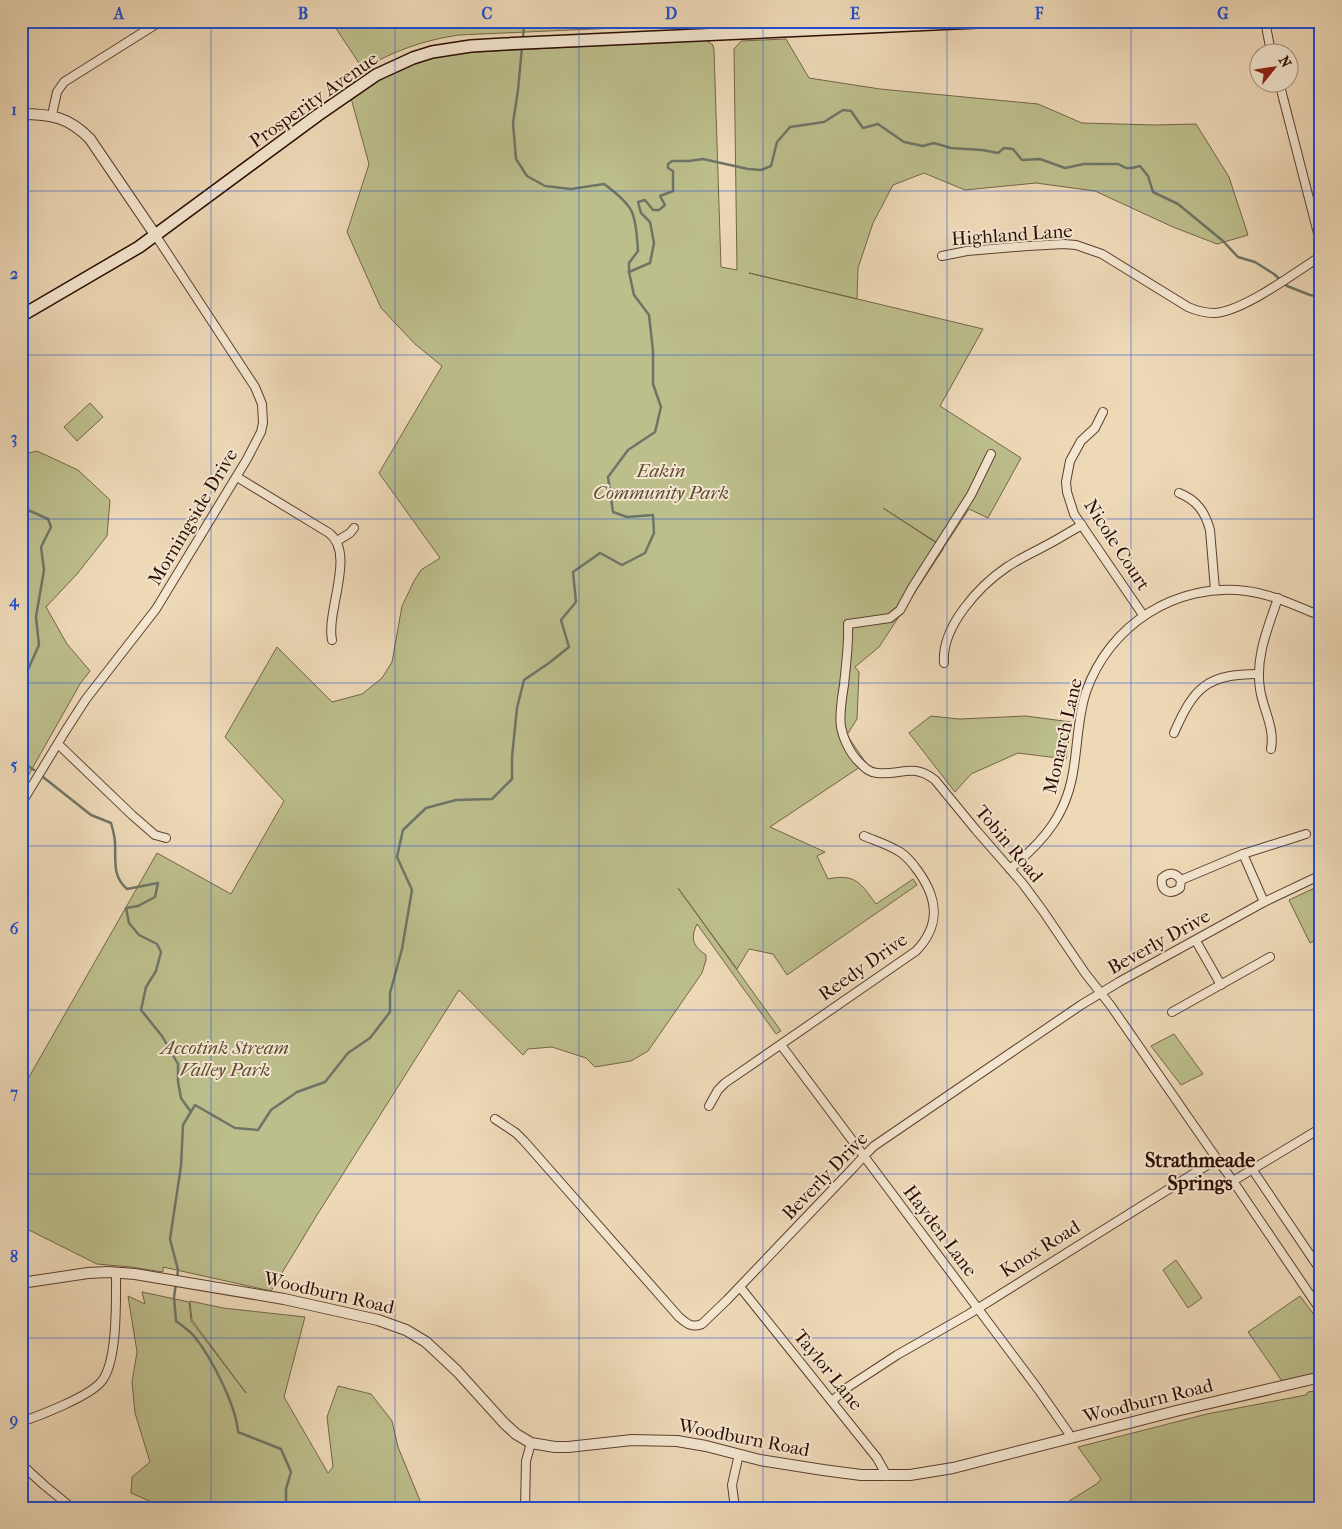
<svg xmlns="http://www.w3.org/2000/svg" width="1342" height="1529" font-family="'IM FELL French Canon',serif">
<rect width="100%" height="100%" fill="#eed9b7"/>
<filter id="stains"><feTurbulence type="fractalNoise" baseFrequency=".004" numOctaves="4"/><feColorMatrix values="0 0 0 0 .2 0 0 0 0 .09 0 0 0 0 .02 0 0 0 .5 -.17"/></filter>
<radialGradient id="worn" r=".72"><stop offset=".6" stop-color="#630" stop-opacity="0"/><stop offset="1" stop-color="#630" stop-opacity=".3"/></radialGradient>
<!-- green -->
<g fill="#bcbe8c" stroke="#746547">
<path d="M331,21H712L706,24L459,35C424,40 393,51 363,69Z"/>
<path d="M786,39L809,78L880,89L1038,104L1082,123L1155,125L1196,124L1229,177L1248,235L1217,244L1173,227L1095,191L1036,183L965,190L924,173L893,185L873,223L858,268L857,299L749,273L983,329L940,406L1021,458L988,518L969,509L944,547L883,508L944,548L879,647L855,667L859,672L857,719L847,735L866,763L770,827L825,852L817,856L828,879C856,873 861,884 876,904L913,879L917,885L787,975L773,954L749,949L737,969L678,888L781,1031L776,1034L697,924C690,939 693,946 706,955V960L702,973L648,1051L631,1061L595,1067L586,1058L552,1047L528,1049L523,1055L459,990L317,1215L271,1291L163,1267V1272L130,1267L97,1264L21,1226V1091L157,853L231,894L284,801L225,737L277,647L332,702L362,694L382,678L392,662L402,606L414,581L421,570L440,558L379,473L442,366L415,344L381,308L347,232L369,164L351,98L374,82L419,60L456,53L706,40L713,45L714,50L721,267L737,270L734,49L741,41Z"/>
<path d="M90,403L103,417L77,441L64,427Z"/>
<path d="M37,451L78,470L110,500L107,536L77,574L46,607L67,644L90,671L80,684L28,776L21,774V455Z"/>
<path d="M931,716L959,719L1026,716L1071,722L1066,759L1018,753L971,774L955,792L909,733Z"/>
<path d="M1321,885V937L1310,943L1289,900Z"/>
<path d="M1174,1034L1203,1074L1181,1085L1151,1046Z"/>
<path d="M1176,1260L1202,1298L1188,1308L1163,1270Z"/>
<path d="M142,1292L189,1302L191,1321L246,1393L192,1320L190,1301L223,1308L305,1317L284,1397L328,1473L333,1467L327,1417L338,1386L371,1394L392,1421L398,1447L423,1508H152L154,1503L131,1493L132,1477L150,1462L135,1413L132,1382L137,1352L128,1296L145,1304Z"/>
<path d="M1300,1296L1321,1324V1373L1282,1381L1248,1332Z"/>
<path d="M1321,1390V1508H1058L1098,1483L1101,1479L1078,1447L1207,1414L1306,1395L1308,1392Z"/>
</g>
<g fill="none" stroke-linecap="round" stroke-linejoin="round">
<!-- stream -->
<g stroke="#6e7567" stroke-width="2.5">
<path d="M523,39L524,21"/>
<path d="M629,272L650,263L654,243L650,222L641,213L638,202L645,200L653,210H659L665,205L660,196L673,191V171L668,168V164L672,161H689L703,159L748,169L761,170L771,166L777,142L790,127L824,122L843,110L851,111L863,128L878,124L904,142L923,146L934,143L951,148L982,150L998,153L1004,148L1013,149L1022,160L1040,159L1065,168L1084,164H1118L1126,168H1132L1140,166L1148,176L1153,192L1178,204L1223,241L1238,257L1255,262L1274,274L1287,286L1310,295L1321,297"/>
<path d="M21,514L28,510L48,519L51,527L41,547L44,570L36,617L39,645L21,685"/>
<path d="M21,761L34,770"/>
<path d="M43,777L91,815L111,823C113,830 115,837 115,843C116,861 112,876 127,889L158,883L155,897L138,906L126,908L129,923L139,935L157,944L161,952L156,971L146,987L141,1010L162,1036L178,1064V1082L181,1098L191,1112"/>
<path d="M177,1278L178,1270L170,1239L181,1166L183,1125L195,1105L235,1128L258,1130L271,1110L297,1092L325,1082L348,1053L370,1038L390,1012V993L402,949L412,890L397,857L403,830L426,808L456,800L492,799L512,779V757L517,708L524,680L549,663L569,647L561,620L576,602L573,572L600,553L622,565L645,553L654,533L653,515L627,517L613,512L608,477L628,450L655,432L661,407L653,384V351L649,315L634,295L629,272V263L638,251C637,239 637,224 632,212C627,201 613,191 604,184L571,189L545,186L527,176L516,159L513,123L518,90L522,47"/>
<path d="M176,1283L174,1297L176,1321C182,1326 189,1330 194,1336C211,1357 236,1405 238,1432L281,1449L291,1472L286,1489V1508"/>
</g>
<!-- minor casing -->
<g stroke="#5d3f2f" stroke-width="10">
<g id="minor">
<path d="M1265,21L1271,52"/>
<path d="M1279,82L1321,245"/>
<path d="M52,115L57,92L64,82L161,21"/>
<path d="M942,256L967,251L1028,246L1064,244L1076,245L1102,254L1188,307C1197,311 1205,313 1215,313C1244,311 1296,272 1321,256"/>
<path d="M1103,412L1095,428L1081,441L1070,461L1066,482L1067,492L1074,514L1143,615"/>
<path d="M991,454L971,495L912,588L900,610L890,618L848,624C849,644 846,664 844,685C842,698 839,713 841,727C843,738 850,753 858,761C864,767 868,772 877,773C900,776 913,762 935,780L976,830L1023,884L1043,911L1085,973L1111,1006L1217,1159L1233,1181L1321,1311"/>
<path d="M237,477L329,533C356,553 326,611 332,640"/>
<path d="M1179,493C1197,500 1205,512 1210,530L1215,590"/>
<path d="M337,541L350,533L354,528"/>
<path d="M944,663C941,627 979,586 1007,567C1019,559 1032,553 1045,546C1057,540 1069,532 1082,525"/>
<path d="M1174,733C1194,687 1207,674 1259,674"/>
<path d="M58,744L132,815L155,835L166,838"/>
<path d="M1271,749C1275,727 1263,710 1260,689C1255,657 1268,628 1278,598"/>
<path d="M21,804L66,730L86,699L156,609L247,459L261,432L263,423L262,404L255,387L156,236"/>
<path d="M1243,854L1264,902"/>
<path d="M1010,869C1045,840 1068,813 1074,766C1078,741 1078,716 1086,692C1109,625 1176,582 1246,591C1272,594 1296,606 1321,616"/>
<path d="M1181,880L1180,888C1170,896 1160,891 1162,878C1169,872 1175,872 1181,880L1243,854L1306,834"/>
<path d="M1196,941L1221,985"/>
<path d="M1172,1012L1270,957"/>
<path d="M781,1045L1038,1389L1068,1432L1070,1438"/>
<path d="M709,1106L718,1090L725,1083L916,951C941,925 938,899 918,871C913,864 908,857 900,852C889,845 876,841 864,836"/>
<path d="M495,1119L516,1133L524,1141L679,1317C687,1324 692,1328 702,1324L727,1300L854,1167L864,1156L874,1146L1081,1005L1119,982L1264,902L1321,875"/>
<path d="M1252,1169L1321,1271"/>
<path d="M1233,1181L1321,1128"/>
<path d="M740,1287L877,1458L887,1476"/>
<path d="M832,1401L848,1387L897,1355L969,1314L1217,1159"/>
<path d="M21,1422C41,1415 88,1397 101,1382C118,1363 116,1299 116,1272"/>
<path d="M21,1464L44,1485L72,1508"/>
<path d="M525,1508L526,1461L531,1443"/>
<path d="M735,1508L732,1485L739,1454"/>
</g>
</g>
<!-- tertiary casing -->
<g stroke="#5d3f2f" stroke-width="12">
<g id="tertiary">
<path d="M21,114C51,114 69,117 90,139L156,236"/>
<path d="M21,1283L88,1273L108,1272L135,1274L284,1299L378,1320L406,1330L426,1342L457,1371L504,1423L516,1434L531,1443L555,1447H568L632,1440L677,1441L706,1446L760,1460L823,1470L861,1475H910L953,1468L1180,1410L1321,1377"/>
</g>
</g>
<!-- secondary casing -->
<g stroke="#2d0c02" stroke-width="14">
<path id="secondary" d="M21,316L139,247L318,115L376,75L413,58L432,52L471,46L505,44L999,21"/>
</g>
<!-- minor -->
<use href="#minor" stroke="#f4e6d0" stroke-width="8"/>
<!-- tertiary -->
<use href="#tertiary" stroke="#f4e6d0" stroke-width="10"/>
<!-- secondary -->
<use href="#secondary" stroke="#f4e6d0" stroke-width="11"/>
</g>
<!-- grid -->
<path fill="none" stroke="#1d4ed8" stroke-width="1" stroke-opacity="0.55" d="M211,21V1508M395,21V1508M579,21V1508M763,21V1508M947,21V1508M1131,21V1508M21,191H1321M21,355H1321M21,519H1321M21,683H1321M21,846H1321M21,1010H1321M21,1174H1321M21,1338H1321"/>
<g text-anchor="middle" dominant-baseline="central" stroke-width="4" stroke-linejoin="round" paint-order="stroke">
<!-- street labels -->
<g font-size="19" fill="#2d0c02" stroke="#f4e6d0">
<text transform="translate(314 100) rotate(-35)">Prosperity Avenue</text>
<text transform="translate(1012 235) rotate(-4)">Highland Lane</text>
<text transform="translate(193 517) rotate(-59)">Morningside Drive</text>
<text transform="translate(1117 545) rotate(57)">Nicole Court</text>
<text transform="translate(1063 736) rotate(-77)">Monarch Lane</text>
<text transform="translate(1009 844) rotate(50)">Tobin Road</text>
<text transform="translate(1159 942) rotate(-29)">Beverly Drive</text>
<text transform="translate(863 967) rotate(-35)">Reedy Drive</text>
<text transform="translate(825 1176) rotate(-46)">Beverly Drive</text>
<text transform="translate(940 1231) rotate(53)">Hayden Lane</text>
<text transform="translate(1040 1249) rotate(-32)">Knox Road</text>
<text transform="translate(329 1293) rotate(13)">Woodburn Road</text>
<text transform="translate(828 1370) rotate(51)">Taylor Lane</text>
<text transform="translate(1148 1401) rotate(-14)">Woodburn Road</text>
<text transform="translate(744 1438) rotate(11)">Woodburn Road</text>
</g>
<!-- park labels -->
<g font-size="19" font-style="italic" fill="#5f4a32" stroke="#f4e6d0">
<text x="661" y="471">Eakin<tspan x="661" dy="22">Community Park</tspan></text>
<text x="225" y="1048">Accotink Stream<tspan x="225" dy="22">Valley Park</tspan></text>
</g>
<!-- neighbourhood labels -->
<g font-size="20" font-weight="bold" fill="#2d0c02" stroke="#f4e6d0">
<text x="1200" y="1160">Strathmeade<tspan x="1200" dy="23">Springs</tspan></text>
</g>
</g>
<!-- margin -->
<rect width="1342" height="1529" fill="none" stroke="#eed9b7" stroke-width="55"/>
<!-- north arrow -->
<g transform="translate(1274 68) rotate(60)"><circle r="24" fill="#f4e6d0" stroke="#a48f7e"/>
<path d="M0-4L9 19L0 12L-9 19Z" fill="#8f2418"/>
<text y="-8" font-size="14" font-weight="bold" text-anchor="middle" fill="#2d0c02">N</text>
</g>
<rect x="28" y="28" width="1286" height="1474" fill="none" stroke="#1d4ed8" stroke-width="2"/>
<g font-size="16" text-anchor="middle" font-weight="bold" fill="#1d4ed8">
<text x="119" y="19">A</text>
<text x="303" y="19">B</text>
<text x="487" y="19">C</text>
<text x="671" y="19">D</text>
<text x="855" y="19">E</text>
<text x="1039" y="19">F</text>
<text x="1223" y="19">G</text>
<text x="14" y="115">1</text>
<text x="14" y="279">2</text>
<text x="14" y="443">3</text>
<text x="14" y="606">4</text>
<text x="14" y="770">5</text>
<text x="14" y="934">6</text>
<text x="14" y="1098">7</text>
<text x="14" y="1262">8</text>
<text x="14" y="1425">9</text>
</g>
<rect width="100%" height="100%" filter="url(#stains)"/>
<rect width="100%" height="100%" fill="url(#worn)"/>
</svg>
